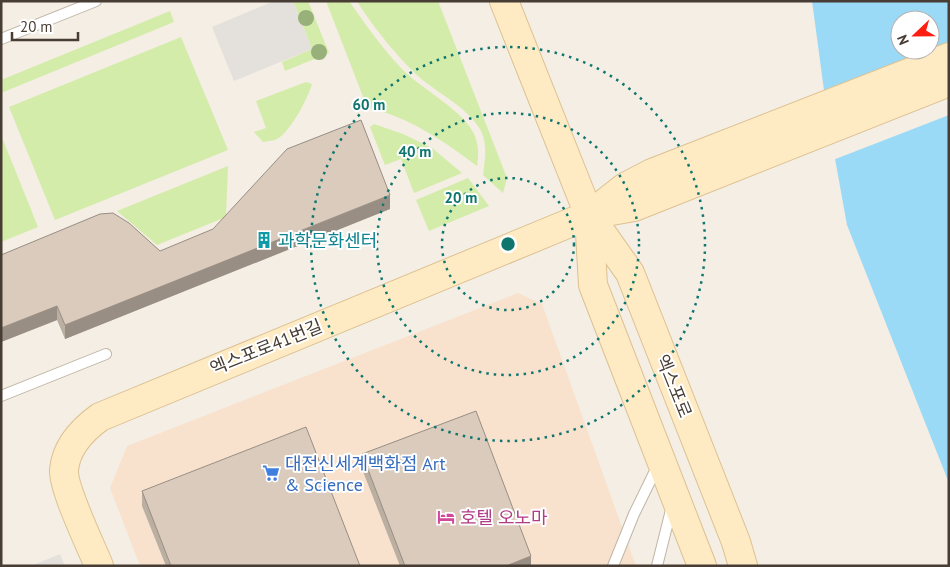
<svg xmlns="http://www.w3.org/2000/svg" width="950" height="567" font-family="'PT Sans','Noto Sans KR',sans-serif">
<rect width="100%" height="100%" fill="#f4eee4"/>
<!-- commercial -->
<path fill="#f8e2cd" d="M518,293L542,304L636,566H140L110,488L127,446Z"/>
<!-- green -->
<g fill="#d4eca9">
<path d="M293,1H308L329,53L285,71L282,62L312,49Z"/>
<path d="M326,1H349C365,24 382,48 401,68C421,89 460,108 473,132C479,143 479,155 477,166C441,139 412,119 367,107Z"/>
<path d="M357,1H438L507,178L503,193L483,175C485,160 488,143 480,129C467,108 443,96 424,81C402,63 372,26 357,1Z"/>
<path d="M170,11L174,22L1,93V80Z"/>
<path d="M181,37L228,150L55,220L9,107Z"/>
<path d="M306,82L312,84C308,98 289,135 275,140C272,141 267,141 263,142L254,132L266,128L256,101Z"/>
<path d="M374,124L403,134L432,148L462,173L414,193L401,159L385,165L370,127Z"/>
<path d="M1,135L38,227L1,242Z"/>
<path d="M228,166L226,217L157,245L117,211Z"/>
<path d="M468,178L489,206L429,231L416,200Z"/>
</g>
<!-- parking -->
<g fill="#e4e1dd">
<path d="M274,1H293L312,49L234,81L212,27Z"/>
<path d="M60,554L65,566H31Z"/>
</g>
<!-- water -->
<path fill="#9bdaf7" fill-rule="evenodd" d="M812,1H949V483L847,225L828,120ZM900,20H930V50H900Z"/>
<!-- pier -->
<path fill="#f4eee4" d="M949,46V115L833,160L825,121Z"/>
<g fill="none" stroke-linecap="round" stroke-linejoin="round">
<!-- lane casing -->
<g stroke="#c0b5a6" stroke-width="12">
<g id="lane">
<path d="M1,39L96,1"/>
<path d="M1,396L106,354"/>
<path d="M613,566L634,514L657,467"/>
<path d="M657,566L672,506"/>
</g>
</g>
<!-- secondary casing -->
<g stroke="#dcc192" stroke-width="30">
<g id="secondary">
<path d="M504,1L589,215L630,273L736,542L743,566"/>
<path d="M592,213L625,187L652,173L949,57"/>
<path d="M589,215L593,285L702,566"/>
<path d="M99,566C91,546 63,489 64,470C66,447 82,430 100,417L589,215L634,207L949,82"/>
</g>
</g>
<!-- lane -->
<use href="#lane" stroke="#fff" stroke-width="10"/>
<!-- secondary -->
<use href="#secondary" stroke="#ffebc3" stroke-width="28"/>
</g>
<!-- trees -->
<g fill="#98b079">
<circle cx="306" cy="18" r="8"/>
<circle cx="319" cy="52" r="8"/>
</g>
<!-- wall -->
<g fill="#bbafa2">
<path d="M390,209L65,339L57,320L1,342L129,223L160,251Z"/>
<path d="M362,454L531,566H400L362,469Z"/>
<path d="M142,491L360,566H166L142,506Z"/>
</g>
<!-- shaded-wall -->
<g fill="#998e84">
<path d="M390,195V209L65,339V325Z"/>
<path d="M57,306V320L1,342V328Z"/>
<path d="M531,556V566H506Z"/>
</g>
<!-- building -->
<g fill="#dacbbc" stroke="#998e84">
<path d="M361,120L390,195L65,325L57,306L1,328V255L100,214L113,213L129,223L160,251L213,229L287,149Z"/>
<path d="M476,411L531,556L506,566H405L362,454Z"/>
<path d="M306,427L360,566H171L142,491Z"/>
</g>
<!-- distance rings -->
<g fill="none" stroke="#0f766e" stroke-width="2.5" stroke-dasharray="2.5 5">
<circle cx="508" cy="244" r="66"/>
<circle cx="508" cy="244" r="131"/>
<circle cx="508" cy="244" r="197"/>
</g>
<!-- icons -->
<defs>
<g id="building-bare" transform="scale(1.35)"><path d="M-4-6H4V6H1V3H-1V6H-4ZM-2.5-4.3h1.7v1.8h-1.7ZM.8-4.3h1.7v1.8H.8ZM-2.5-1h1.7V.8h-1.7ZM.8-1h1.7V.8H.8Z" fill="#0f9aa8" stroke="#fff" stroke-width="2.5" paint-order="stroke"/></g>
<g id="supermarket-bare" transform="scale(1.35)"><path d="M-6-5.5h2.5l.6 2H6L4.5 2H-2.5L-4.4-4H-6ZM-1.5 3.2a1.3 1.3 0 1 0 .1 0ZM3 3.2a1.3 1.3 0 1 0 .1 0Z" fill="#3f7fe0" stroke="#fff" stroke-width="2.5" paint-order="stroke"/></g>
<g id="hotel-bare" transform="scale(1.35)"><path d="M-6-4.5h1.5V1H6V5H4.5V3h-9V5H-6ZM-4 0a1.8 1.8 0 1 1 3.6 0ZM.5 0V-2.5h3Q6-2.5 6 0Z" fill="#d1479c" stroke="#fff" stroke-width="2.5" paint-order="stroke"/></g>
</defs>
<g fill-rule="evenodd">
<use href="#building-bare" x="264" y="240"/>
<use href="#supermarket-bare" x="271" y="473"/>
<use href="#hotel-bare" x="446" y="517"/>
</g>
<g text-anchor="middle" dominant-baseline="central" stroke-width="4" stroke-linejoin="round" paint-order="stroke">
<!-- culture labels -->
<g font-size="18" fill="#0d838f" stroke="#fff" text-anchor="start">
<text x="278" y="240">과학문화센터</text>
</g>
<!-- street labels -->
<g font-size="18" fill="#473d34" stroke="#fff">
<text transform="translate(266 347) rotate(-22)">엑스포로41번길</text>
<text transform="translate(674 386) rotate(68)">엑스포로</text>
</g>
<!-- shop labels -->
<g font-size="18" fill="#366cbe" stroke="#fff" text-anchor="start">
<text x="285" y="463">대전신세계백화점 Art<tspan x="285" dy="21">&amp; Science</tspan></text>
</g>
<!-- hotel labels -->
<g font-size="18" fill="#b23c85" stroke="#fff" text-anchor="start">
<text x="460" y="517">호텔 오노마</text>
</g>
</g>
<circle cx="508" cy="244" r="8" fill="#0f766e" stroke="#fff" stroke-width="2.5"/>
<g font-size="15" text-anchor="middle" font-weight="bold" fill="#0f766e" stroke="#fff" stroke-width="4" stroke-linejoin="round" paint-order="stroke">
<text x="369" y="110">60 m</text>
<text x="415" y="157">40 m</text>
<text x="461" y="203">20 m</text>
</g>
<!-- border -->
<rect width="950" height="567" fill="none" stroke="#473d34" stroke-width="5"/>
<!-- north arrow -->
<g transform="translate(915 35) rotate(248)"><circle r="24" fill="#ffffff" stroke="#b5b1ae"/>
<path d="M0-4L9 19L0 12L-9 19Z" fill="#ff1e10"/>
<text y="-8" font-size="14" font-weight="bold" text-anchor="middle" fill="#473d34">N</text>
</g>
<!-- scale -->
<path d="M12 32v8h66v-8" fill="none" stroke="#473d34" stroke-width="2.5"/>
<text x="20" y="32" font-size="15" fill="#473d34" stroke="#ffffff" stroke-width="4" paint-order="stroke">20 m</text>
</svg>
